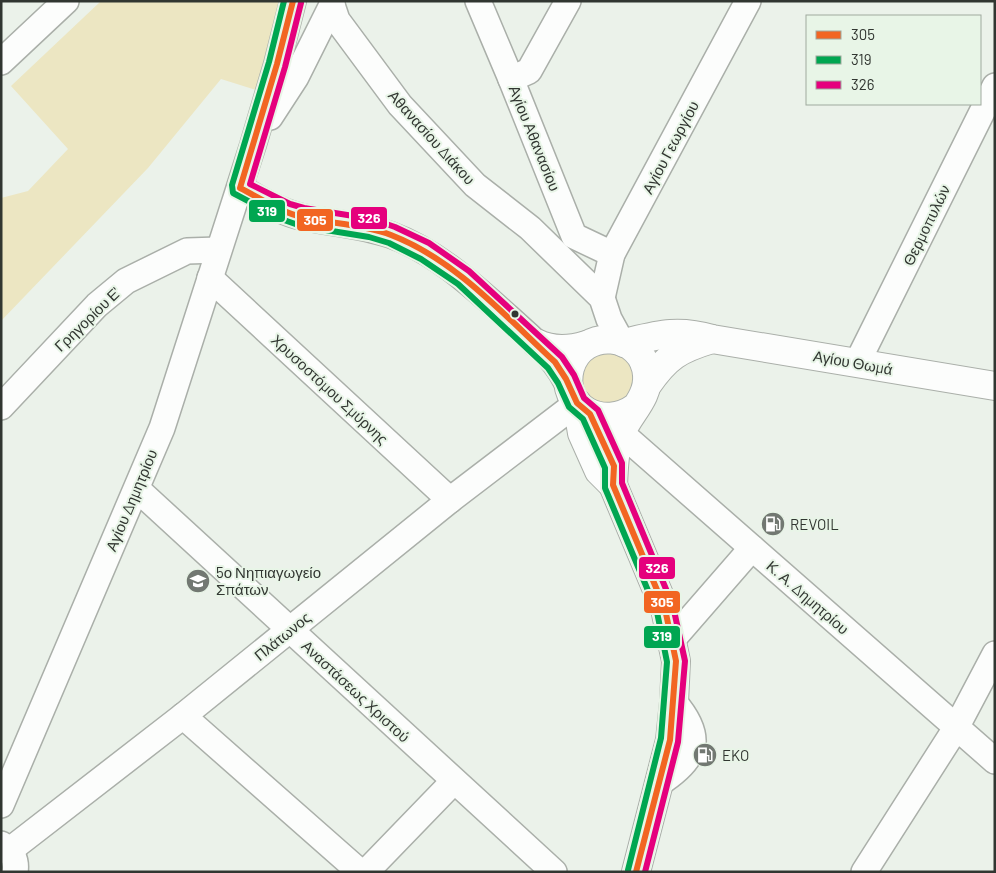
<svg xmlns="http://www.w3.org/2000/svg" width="996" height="873" font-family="Barlow,sans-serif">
<rect width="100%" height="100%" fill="#ebf2ea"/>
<!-- green -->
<g fill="#ece6c2">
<path d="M101,1H279L259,91L221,79L148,168L1,321V198L28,191L68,149L11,86Z"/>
<path d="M603,349L629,357L636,384L625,400L608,405L590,399L580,383L582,365Z"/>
</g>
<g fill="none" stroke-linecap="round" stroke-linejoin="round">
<!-- minor casing -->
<g stroke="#aaafa9" stroke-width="28">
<g id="minor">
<path d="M478,1L511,79L574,236L612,254"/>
<path d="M332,5L337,20L400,105L475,185L530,228L602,298L609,319L621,341"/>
<path d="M1,62L66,1"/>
<path d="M511,79L529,71L568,1"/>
<path d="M270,117L296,77L332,5V1"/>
<path d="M240,188C260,199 280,212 302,217C332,223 362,225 391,235C437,252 473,286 509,318C533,340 558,359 570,390"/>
<path d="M210,278L450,500"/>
<path d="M602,298L612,254L748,1"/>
<path d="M857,363L995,86"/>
<path d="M1,407L97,305L126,281L187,251L218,250"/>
<path d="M621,433L995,761"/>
<path d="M137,489L554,872"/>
<path d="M672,640L752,548"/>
<path d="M183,716L360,872"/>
<path d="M658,784C696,760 706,739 674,702"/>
<path d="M1,805L162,428L253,145L277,64L293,1"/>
<path d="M1,844C12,850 17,860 15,872"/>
<path d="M10,850L183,716L450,500L577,403"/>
<path d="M366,872L454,781"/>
<path d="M864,872L956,728L995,654"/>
</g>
</g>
<!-- major casing -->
<g stroke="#aaafa9" stroke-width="30">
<g id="major">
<path d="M536,343C552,351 570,350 586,345"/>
<path d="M624,343C658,335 677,329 712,339L995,386"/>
<path d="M647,385C667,356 679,349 712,339"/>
<path d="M577,403L582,433L599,471L613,485L665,609L676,661L674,702L670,740L636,872"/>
<path d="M613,485C614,467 614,450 621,433C629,413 649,398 647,375C644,332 582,326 570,368C559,408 604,431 636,407"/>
</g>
</g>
<!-- minor -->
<use href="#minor" stroke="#fcfdfc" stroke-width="25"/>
<!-- major -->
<use href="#major" stroke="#fcfdfc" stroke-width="28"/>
<!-- bus-1 casing -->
<g stroke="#e8f5e7" stroke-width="10">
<path id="bus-1" d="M293,1L277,64L240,188C260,198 280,212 302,217C331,224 362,224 391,235C456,260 505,316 555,362L566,379L577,403L590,414L614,466L613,485L665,609L676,661L670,740L636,872"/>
</g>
<!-- bus-2 casing -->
<g stroke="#e8f5e7" stroke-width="10">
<path id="bus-2" d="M284,1L269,62L232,185L233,193L284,220L301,226L369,237L389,243L421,259L458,284L548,368L558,383L569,407L583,419L605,468V488L657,612L667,662L661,738L628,870"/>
</g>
<!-- bus-3 casing -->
<g stroke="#e8f5e7" stroke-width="10">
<path id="bus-3" d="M301,3L285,67L250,184L290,204L304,208L372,219L395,227L429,243L469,271L562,357L574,375L584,398L598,410L622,463V483L673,606L685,661L678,742L645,872"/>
</g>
<!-- bus-1 -->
<use href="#bus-1" stroke="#f26522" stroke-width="6"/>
<!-- bus-2 -->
<use href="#bus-2" stroke="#00a651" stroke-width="6"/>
<!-- bus-3 -->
<use href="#bus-3" stroke="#e5007d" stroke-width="6"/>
</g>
<!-- icons -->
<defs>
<g id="fuel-disc" transform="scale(1.25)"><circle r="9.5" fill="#727872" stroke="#e8f5e7"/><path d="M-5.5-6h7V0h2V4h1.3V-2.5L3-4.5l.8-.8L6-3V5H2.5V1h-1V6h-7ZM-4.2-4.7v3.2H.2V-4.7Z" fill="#fff"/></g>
<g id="school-disc" transform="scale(1.25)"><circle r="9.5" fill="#727872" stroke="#e8f5e7"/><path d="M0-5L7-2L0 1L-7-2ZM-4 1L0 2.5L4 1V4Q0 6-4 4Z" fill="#fff"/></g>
</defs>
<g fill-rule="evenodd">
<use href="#fuel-disc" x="773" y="524"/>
<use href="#school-disc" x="198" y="581"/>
<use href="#fuel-disc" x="705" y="755"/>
</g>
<!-- markers -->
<circle fill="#313631" stroke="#e8f5e7" stroke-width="2" cx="515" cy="314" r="4.5"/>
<g text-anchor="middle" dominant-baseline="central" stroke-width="4" stroke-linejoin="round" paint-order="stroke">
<!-- street labels -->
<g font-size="15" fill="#313631" stroke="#e8f5e7">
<text transform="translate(432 137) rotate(48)">Αθανασίου Διάκου</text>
<text transform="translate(535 138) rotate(68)">Αγίου Αθανασίου</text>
<text transform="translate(670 147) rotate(-62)">Αγίου Γεωργίου</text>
<text transform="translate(926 225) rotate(-64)">Θερμοπυλών</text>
<text transform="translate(87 319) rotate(-44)">Γρηγορίου Ε'</text>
<text transform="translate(853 362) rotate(10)">Αγίου Θωμά</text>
<text transform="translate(330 389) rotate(43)">Χρυσοστόμου Σμύρνης</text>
<text transform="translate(131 500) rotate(-67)">Αγίου Δημητρίου</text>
<text transform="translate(808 597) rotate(41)">Κ. Α. Δημητρίου</text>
<text transform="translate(282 636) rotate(-39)">Πλάτωνος</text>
<text transform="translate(356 691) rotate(43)">Αναστάσεως Χριστού</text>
</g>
<!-- poi labels -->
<g font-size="15" fill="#313631" stroke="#e8f5e7" text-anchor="start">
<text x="790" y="524">REVOIL</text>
<text x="216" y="572">5ο Νηπιαγωγείο<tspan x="216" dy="17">Σπάτων</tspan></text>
<text x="722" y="755">EKO</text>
</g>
</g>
<g stroke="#e8f5e7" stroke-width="2">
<rect x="248" y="199" width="38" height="24" rx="5" fill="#00a651"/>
<rect x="350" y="206" width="38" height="24" rx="5" fill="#e5007d"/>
<rect x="296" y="208" width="38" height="24" rx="5" fill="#f26522"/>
<rect x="638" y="556" width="38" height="24" rx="5" fill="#e5007d"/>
<rect x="643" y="590" width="38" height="24" rx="5" fill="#f26522"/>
<rect x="643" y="625" width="38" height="24" rx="5" fill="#00a651"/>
</g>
<g font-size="14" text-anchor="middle" font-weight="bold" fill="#fff">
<text x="267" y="216">319</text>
<text x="369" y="223">326</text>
<text x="315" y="225">305</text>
<text x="657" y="573">326</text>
<text x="662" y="607">305</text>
<text x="662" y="641">319</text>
</g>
<!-- border -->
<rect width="996" height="873" fill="none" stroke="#313631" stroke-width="5"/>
<!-- legend -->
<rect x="806" y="15" width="175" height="90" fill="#e8f5e7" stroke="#9fa99e"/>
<rect x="816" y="31" width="25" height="8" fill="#f26522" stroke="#9fa99e"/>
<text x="851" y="40" font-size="15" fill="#313631">305</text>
<rect x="816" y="56" width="25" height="8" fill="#00a651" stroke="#9fa99e"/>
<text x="851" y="65" font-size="15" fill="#313631">319</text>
<rect x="816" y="81" width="25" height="8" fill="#e5007d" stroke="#9fa99e"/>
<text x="851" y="90" font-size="15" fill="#313631">326</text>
</svg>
